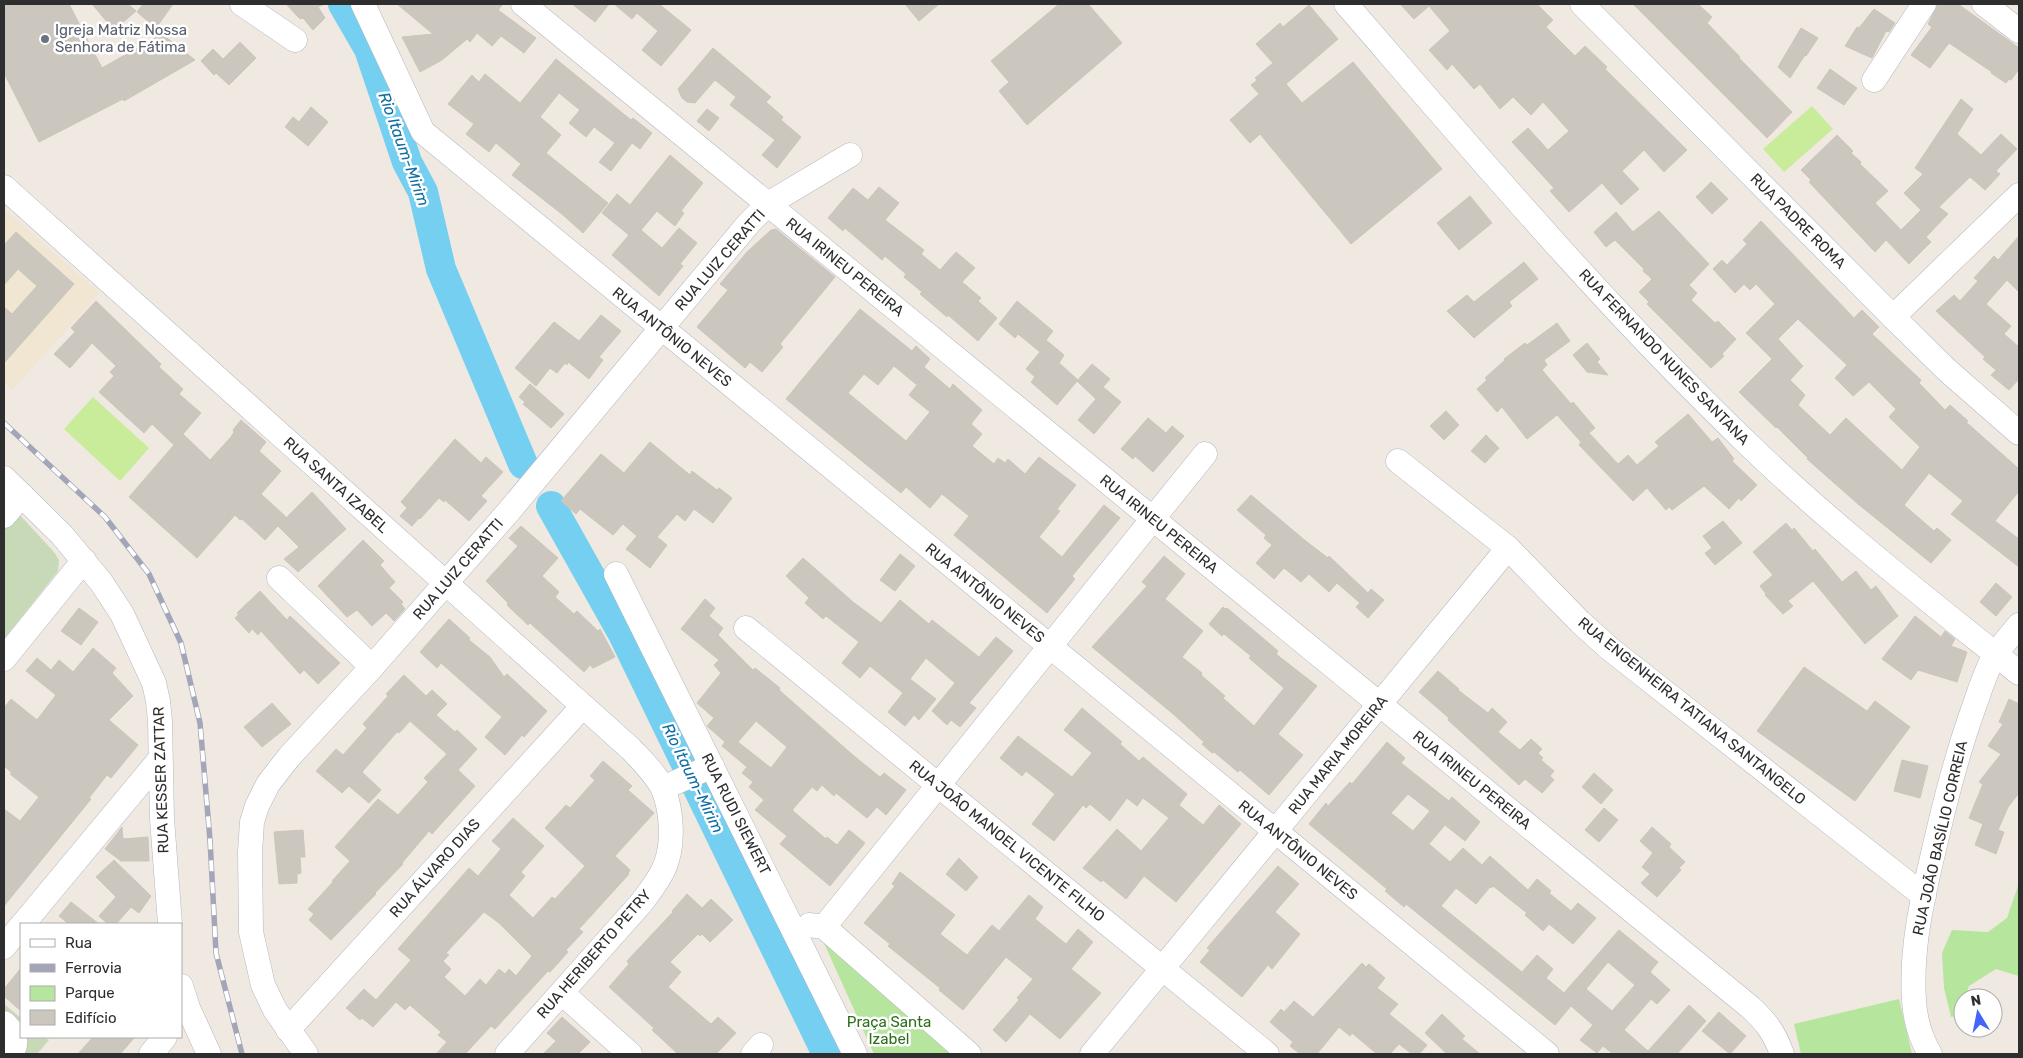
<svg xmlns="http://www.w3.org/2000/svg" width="2023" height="1058" font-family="Rubik,sans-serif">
<rect width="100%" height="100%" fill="#efe9e1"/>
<!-- education -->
<path fill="#f0e6d1" d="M4,209L99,293L12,390L4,382Z"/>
<!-- green -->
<g fill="#b6e59e">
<path d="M2019,883V976L1996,969L1969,986L1965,998H1963L1959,1015L1951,1017L1944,988L1942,953L1952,930L1988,932L2007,918Z"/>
<path d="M824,943L951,1054H874Z"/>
<path d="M1899,999L1912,1054H1801L1794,1024Z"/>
</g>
<!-- cemetery -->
<g fill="#c8d9b8">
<path d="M4,498L54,552L59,560L58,571L4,639Z"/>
<path d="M4,1004L21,1018V1037H44L49,1040L37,1054H4Z"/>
</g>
<!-- pitch -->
<g fill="#c9ec9a">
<path d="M1812,106L1833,129L1784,172L1763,149Z"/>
<path d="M93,397L149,448L120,481L64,429Z"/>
</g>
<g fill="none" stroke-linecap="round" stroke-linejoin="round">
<!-- river -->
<g stroke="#75cff0" stroke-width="30">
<path d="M343,4L369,49L407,162L423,192L441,269L523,464"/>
<path d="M551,506L623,634L827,1054"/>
</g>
</g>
<!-- building -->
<g fill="#cbc7bf" stroke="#cbc5ba" fill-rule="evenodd">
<path d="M4,4H69L102,68L162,34L195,60L124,101L123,99L39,142L4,73Z"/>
<path d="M92,4H128L136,11L114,30Z"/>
<path d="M143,4H173L156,28L137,12Z"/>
<path d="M286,4H324L318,7L325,18L313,30L303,18L300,19Z"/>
<path d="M397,4H503L498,10L536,38L524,53L501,36L492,46L477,33L470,42L467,39L442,60L420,72L402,37L433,34Z"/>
<path d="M572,4H609L595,22Z"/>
<path d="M614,4H659L691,30L661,66L642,50L658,31L637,13L632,19Z"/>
<path d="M905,4H939L919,21Z"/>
<path d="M1059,4H1088L1122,43L1027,125L999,91L1009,82L991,61Z"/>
<path d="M1400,4H1537L1553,20L1546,27L1575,56L1585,46L1607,67L1605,69L1687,150L1664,172L1644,150L1622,171L1639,189L1621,205L1602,183L1569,212L1550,191L1554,188L1512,142L1528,128L1548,150L1569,131L1543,102L1531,115L1513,97L1500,109L1480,84L1474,89L1452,64L1447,70L1429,50L1450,31L1429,6L1414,19Z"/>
<path d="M1633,4H1698L1712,17L1707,23L1740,57L1739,58L1792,112L1767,138Z"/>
<path d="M1938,4H1958L2019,48V69L2011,80L2009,79L2006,83L1991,73L1992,72L1949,43L1930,68L1911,55L1932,27L1928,24Z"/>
<path d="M1309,5L1338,39L1286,84L1302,103L1353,62L1442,169L1351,244L1260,134L1250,143L1230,120L1259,94L1251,85L1257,80L1255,78L1273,63L1256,44L1280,23L1283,27Z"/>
<path d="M1874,9L1895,23L1889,32L1886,31L1872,58L1845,46L1857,27L1859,28Z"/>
<path d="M1801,28L1818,38L1806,56L1805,55L1790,78L1778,67Z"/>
<path d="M240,42L256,58L229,85L216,73L214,75L201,61L213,49L223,59Z"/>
<path d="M713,48L771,97L766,102L783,117L781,120L801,137L777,168L762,155L775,140L730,105L736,97L715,80L695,103L687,102L682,98L678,89Z"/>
<path d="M556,59L631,120L633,118L652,133L640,149L632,143L611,171L599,162L615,143L594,127L586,137L569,123L580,110L559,93L540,117L561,135L546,153L608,203L583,233L563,215L512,175L521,164L496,143L489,152L466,134L474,124L448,104L472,75L479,82L485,74L520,103Z"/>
<path d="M1830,69L1857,88L1844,105L1817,88Z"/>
<path d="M1961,99L1973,109L1957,134L1981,155L2001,134L2017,149L1996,171L2000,174L1985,190L1970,177L1939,207L1948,214L1926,237L1931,242L1909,264L1886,240L1875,252L1809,182L1811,180L1801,170L1837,135L1853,151L1851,153L1861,162L1860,164L1888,191L1875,203L1901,230L1921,210L1904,193L1923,174L1915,168Z"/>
<path d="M311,107L328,122L308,146L285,127L293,117L299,122Z"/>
<path d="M707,109L719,118L709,131L697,121Z"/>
<path d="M670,155L703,183L681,211L684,213L675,226L657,211L641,230L662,248L679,228L697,243L680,264L683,266L659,296L612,255L629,235L602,213L617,194L630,205Z"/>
<path d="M1711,182L1728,199L1712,214L1696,197Z"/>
<path d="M879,187L899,203L885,220L924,250L921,254L940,270L956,252L975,268L962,282L981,298L978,301L997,318L978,341L948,315L947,317L920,294L922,292L904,277L906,274L885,256L882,260L845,228L843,231L828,218L853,188L868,200Z"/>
<path d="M1470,196L1492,223L1459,250L1437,223Z"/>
<path d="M1659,211L1709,264L1689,285L1697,293L1691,300L1715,323L1718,321L1736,339L1722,354L1724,356L1711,368L1647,304L1649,302L1639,292L1652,279L1643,271L1644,269L1615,240L1606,247L1594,232L1616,212L1633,232Z"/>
<path d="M1761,221L1854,318L1862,310L1879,327L1872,334L1921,380L1919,383L1945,410L1950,405L1968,421L1966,422L2019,469V491L1995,521L2019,539V567L1951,514L1963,501L1929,473L1904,505L1934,531L1937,528L1951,540L1931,563L1858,504L1807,459L1808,458L1777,427L1776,428L1739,392L1772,359L1746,333L1775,304L1756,284L1750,290L1744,284L1735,293L1713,269L1722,260L1727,265L1747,244L1743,240ZM1798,319L1847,365L1835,378L1853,396L1869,382L1896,409L1889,417L1920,447L1902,470L1846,418L1830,435L1798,405L1805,395L1790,380L1803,366L1778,339Z"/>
<path d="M776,229L835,277L780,344L783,347L762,372L750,362L745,368L697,327L728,290L720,284L747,252L771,230Z"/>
<path d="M16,232L74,284L4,363V307L12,314L37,286L18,269L4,285V245Z"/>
<path d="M2019,236V292L2007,280L1986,304L2011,326L2004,334L2019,347V379L2009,390L1991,375L1996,370L1983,359L1985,357L1936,311L1954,295L1960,301L1978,281L1974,278L1994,256L1998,260Z"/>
<path d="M1524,262L1538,279L1509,302L1512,306L1474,338L1447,311L1467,295L1474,302Z"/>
<path d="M96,301L161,364L159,367L183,389L179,394L201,413L183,434L210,460L231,437L234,432L233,430L241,420L266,442L259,451L281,471L261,494L286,517L265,540L242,519L240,520L235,515L197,558L129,497L174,445L152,424L144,433L99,392L114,376L110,372L116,366L92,343L70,368L54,354L75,332L71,328Z"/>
<path d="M1017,301L1053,331L1046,340L1064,355L1059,363L1078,380L1057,405L1031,382L1035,377L1026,369L1040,352L1018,334L1015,338L999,324Z"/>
<path d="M860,309L912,351L916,346L930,359L924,367L950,389L953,384L982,410L971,424L982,434L972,446L994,464L998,458L1005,463L1008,459L1025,474L1039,457L1076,485L1057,509L1060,511L1039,537L1062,557L1104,505L1120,518L1072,576L1075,579L1047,613L954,535L969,516L942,494L930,508L906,487L901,493L786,399ZM894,366L917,385L909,395L930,412L906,441L848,393L864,374L878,385Z"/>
<path d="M601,315L621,331L599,357L603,360L589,379L568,362L567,365L565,363L557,373L550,368L536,386L515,368L554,322L579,341Z"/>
<path d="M1557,323L1570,341L1544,360L1547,365L1542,370L1571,404L1573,402L1595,428L1589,433L1618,464L1628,455L1637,465L1659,446L1655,442L1688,414L1712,442L1718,438L1734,459L1732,461L1757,485L1741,501L1739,498L1729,509L1704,486L1672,510L1669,507L1666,510L1647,488L1633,501L1579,445L1581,442L1557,415L1527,439L1502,407L1497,412L1477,389L1487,380L1485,378L1505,360L1504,359L1525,343L1527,345Z"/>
<path d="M1587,343L1600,359L1597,362L1608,375L1587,372L1573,355Z"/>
<path d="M1092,364L1110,379L1103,387L1121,402L1094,434L1078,420L1096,399L1077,381Z"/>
<path d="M530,384L564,414L551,428L523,404L525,402L519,397Z"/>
<path d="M1446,411L1459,425L1444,440L1430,426Z"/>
<path d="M1148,418L1166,433L1172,426L1184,436L1153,472L1135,456L1133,459L1121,449Z"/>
<path d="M1486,435L1499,448L1485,463L1471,451Z"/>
<path d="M455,439L481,463L486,457L503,472L481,496L487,501L469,521L445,500L444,502L439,498L420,519L419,518L412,526L400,516L407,508L401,502Z"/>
<path d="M650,442L690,475L692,471L717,490L719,488L732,498L713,523L694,509L685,521L677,514L657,537L667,545L650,568L626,549L637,536L623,524L613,535L580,509L576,514L561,501L601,454L624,473Z"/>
<path d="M312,492L346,529L298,572L284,559L299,547L278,526Z"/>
<path d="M1251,495L1307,542L1328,558L1329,556L1368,593L1371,589L1384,600L1368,618L1356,607L1360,603L1337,583L1329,592L1309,574L1301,582L1284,568L1274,579L1256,563L1272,545L1264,538L1266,535L1237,510Z"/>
<path d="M1723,521L1742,543L1715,565L1705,553L1712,548L1703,536Z"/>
<path d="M1786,523L1792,530L1794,528L1813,551L1815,549L1842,582L1856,571L1871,590L1876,586L1898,616L1865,644L1813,581L1788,601L1793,606L1783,614L1765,595L1766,594L1760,586L1773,575L1753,552Z"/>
<path d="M521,526L558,558L542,576L559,592L555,597L574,614L577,611L598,631L600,629L615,657L593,668L590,665L584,672L530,623L528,625L507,605L508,603L486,581L518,546L509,538Z"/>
<path d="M363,540L384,561L380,565L395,582L389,588L403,602L401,604L405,609L394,621L386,613L372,626L357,610L347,617L318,586Z"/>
<path d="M900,554L915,566L895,591L880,580Z"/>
<path d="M1164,556L1185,574L1165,599L1203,631L1182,657L1202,673L1201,675L1225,696L1223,698L1254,726L1284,688L1249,658L1251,656L1224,634L1222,636L1209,624L1223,607L1225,609L1227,608L1264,639L1278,651L1276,654L1317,686L1278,734L1303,755L1269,795L1240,770L1238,772L1214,752L1212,753L1202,744L1204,742L1172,713L1092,647L1147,586L1142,582Z"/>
<path d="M803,558L853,602L881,623L900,600L929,624L932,620L979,657L996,637L1013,651L969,703L976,708L960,727L951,720L947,725L932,711L955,683L926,658L910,679L936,699L919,720L914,715L905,726L888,712L903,693L870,666L860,678L842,663L859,642L826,616L823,619L805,603L809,598L786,576Z"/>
<path d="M1996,583L2012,597L1996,616L1980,602Z"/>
<path d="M260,591L287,620L290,616L340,663L318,684L304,670L300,674L261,631L258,635L252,629L249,633L235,618L239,614L237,613Z"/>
<path d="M705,599L715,608L709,616L723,628L718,635L753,670L755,668L780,688L779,690L854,756L880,777L884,773L906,790L886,815L877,807L867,818L836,793L834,796L822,785L817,791L812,787L793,809V811L826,839L827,837L837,845L849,830L865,843L830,886L780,844L787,836L755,810L764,800L749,787L753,782L742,773L747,767L722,746L725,742L707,726L714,718L697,703L721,673L714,665L719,660L681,629ZM756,721L787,747L771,768L738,742Z"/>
<path d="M79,608L98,622L81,645L61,631Z"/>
<path d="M1915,616L1941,637L1945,631L1955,639L1951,646L1967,652L1957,682L1918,670L1911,680L1882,659Z"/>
<path d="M449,619L470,638L469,640L490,657L504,677L507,674L547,711L524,737L522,735L505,755L485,737L502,717L441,663L437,668L420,652Z"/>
<path d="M93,648L116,668L112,673L133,696L109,720L138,745L111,778L107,775L89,798L91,799L4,906V809L20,821L39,797L10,774L12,773L4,766V708L11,699L37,720L56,695L26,671L37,658L51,670L59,660L73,672Z"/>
<path d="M1804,667L1867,711L1875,701L1910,727L1855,801L1757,731Z"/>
<path d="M1438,671L1459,689L1458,690L1488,713L1492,708L1507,722L1498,732L1520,750L1531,739L1542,749L1538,753L1543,758L1541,760L1554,771L1550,776L1554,780L1542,793L1525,779L1519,785L1448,720L1449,718L1419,692Z"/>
<path d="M404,675L426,696L432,690L447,704L436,715L455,732L457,730L477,749L458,770L475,786L432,834L429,831L402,863L403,864L375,893L376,894L331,940L309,920L314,914L308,909L334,881H332L350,861L335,847L378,799L398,815L428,782L424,778L447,754L410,721L399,733L397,732L362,772L381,790L369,803L349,786L342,793L316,771L336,749L343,755L367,728L363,724L388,696L386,694Z"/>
<path d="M2009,699L2019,704V793L2008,807L1998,830L2004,832L1996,854L1975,845L1983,824L1969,818L1983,784L1979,782L2001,754L1988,746L2003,724L1999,722Z"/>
<path d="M272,703L291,724L262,747L244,727Z"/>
<path d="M1082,708L1122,742L1120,744L1139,761L1143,757L1187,794L1179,805L1203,825L1219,805L1241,824L1176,902L1144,876L1126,899L1103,880L1101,882L1083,868L1117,829L1141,851L1169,818L1143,798L1137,806L1127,798L1110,821L1090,804L1086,808L1083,805L1054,841L1032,824L1055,794L1026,771L1022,776L1000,758L1018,736L1072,777L1092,753L1064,730Z"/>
<path d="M1387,742L1405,758L1401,763L1449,801L1452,797L1480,822L1465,841L1445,825L1429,844L1450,862L1463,848L1482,865L1490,856L1528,890L1537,879L1551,891L1549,893L1571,911L1578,903L1596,918L1573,944L1549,924L1543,931L1525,915L1527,913L1493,886L1491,888L1490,887L1476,904L1456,888L1441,906L1522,972L1537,955L1553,969L1546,978L1564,993L1619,930L1658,962L1650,972L1670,990L1657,1004L1651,999L1624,1030L1648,1051L1689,1005L1706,1021L1677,1054H1613L1603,1046L1597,1053L1580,1040L1593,1025L1571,1006L1555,1025L1406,904L1404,907L1385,891L1387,889L1309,824L1326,803L1328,806L1350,782L1352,784ZM1408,794L1430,811L1413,831L1391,813ZM1608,962L1635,985L1612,1011L1586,989Z"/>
<path d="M1902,760L1928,766L1920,798L1894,791Z"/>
<path d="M603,761L632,786L628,790L654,813L615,856L630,870L628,873L629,874L579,929L583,932L566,950L568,952L550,972L548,971L495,1029L491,1026L465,1054H436L447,1042L438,1035L441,1032L410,1005L405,1010L396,1002L373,1027L362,1018L360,1020L346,1008L364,989L376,1000L411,960L398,949L469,868L478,876L501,849L492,841L513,818L544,846L521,872L525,876L509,895L533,918L552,897L555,899L585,866L545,828L566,805L570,808L595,780L590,776ZM484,912L499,923L532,956L516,976L509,969L505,974L499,969L486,985L480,979L465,996L444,977L451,969L443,961L449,955L446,953Z"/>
<path d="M1594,773L1613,790L1601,804L1582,787Z"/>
<path d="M1604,808L1618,820L1599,842L1585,830Z"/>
<path d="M122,827L123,839L148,837L149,861H121L105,849Z"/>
<path d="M1652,827L1671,844L1669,847L1685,862L1679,868L1681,870L1657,897L1641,883L1650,874L1642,867L1653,853L1640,841Z"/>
<path d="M303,830L305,857H300L301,873L297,874V883L279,884L274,832Z"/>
<path d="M959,858L978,877L966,891L946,874Z"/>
<path d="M114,860L151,896L139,913L131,907L116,924H108L99,916L116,897L96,877Z"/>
<path d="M1278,866L1299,884L1275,912L1300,934L1272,969L1268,965L1242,997L1200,962L1210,950L1207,948Z"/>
<path d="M900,872L955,915L940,934L967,955L992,925L999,931L1029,895L1043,907L1035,919L1066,944L1078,929L1093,942L1071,969L1101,993L1060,1039L1030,1014L1006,1042L993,1030L1019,1000L1017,998L1033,979L1006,957L963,1010L939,990L940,988L888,946L890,944L864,923L895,886L892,884Z"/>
<path d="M687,894L702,908L711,899L733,920L710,942L702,934L700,936L698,934L670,962L681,972L668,987L711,1024L718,1017L736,1033L716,1054H678L652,1030L654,1028L609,987L629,964L627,961L673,912L672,911Z"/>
<path d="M71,902L99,924H69L59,916Z"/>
<path d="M1362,963L1366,967L1369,964L1385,978L1377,988L1398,1004L1389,1014L1427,1045L1419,1054H1412L1399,1044L1390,1054H1377L1352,1033L1350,1036L1339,1027L1317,1054H1300L1290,1046L1293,1042L1270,1022L1281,1009L1284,1012L1294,1001L1313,1017Z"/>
<path d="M21,968V1011L4,996V989Z"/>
<path d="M1719,1012L1746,1036L1730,1054L1702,1031Z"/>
<path d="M1442,1014L1465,1036L1462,1039L1480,1054H1447L1425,1033Z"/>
<path d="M562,1017L590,1042L578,1054H543L556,1041L547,1033Z"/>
<path d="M93,1037H135L120,1054H78Z"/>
</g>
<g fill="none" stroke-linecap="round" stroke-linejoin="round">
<!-- minor casing -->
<g stroke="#b4b7c1" stroke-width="25">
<g id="minor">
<path d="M242,4L295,40"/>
<path d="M363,4L423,132L1547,1054"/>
<path d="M523,4L1750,1007C1767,1023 1774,1032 1782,1054"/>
<path d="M1346,4C1476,154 1605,307 1749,445C1834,527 1927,599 2019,673"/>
<path d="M1582,4L1893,317L1948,371L2019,433"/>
<path d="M1984,4L2019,31"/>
<path d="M1874,80L1924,4"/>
<path d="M4,187L631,749C642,761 656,774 663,789C672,810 674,844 665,866C660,879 650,891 642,902L507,1054"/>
<path d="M1893,317L2019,195"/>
<path d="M1398,461L1508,548L1580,622L1610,649L1924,896"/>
<path d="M4,478L62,535L101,582L122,614L154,683L158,701L160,721L162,819L170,924"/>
<path d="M4,516L22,495"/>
<path d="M616,574L855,1054"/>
<path d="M279,578L372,667"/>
<path d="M746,628L1267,1054"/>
<path d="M4,659L84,560"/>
<path d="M663,788L712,766"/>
<path d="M23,924L160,759"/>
<path d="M809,925L824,927L969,1054"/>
<path d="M824,927L1205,454"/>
<path d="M4,947L21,926"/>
<path d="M181,986L188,1008L209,1054"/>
<path d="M562,993L630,1054"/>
<path d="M4,1023C14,1032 20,1043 10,1054"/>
<path d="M288,1030L583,706"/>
<path d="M151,1054L165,1037"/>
<path d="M306,1054L275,1010L263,985L251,932L250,852L252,822L257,806L268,784L289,757L372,667L510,510L749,223L768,204L850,155"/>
<path d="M753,1054L761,1045"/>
<path d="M1092,1054L1508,548"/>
<path d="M1930,1054C1920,1037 1915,1020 1914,1000C1910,942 1926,884 1939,828C1949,786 1960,745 1975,704C1981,687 1986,670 1995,655C2002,645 2011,635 2019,625"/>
</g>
</g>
<!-- minor -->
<use href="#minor" stroke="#fff" stroke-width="24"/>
<!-- rail casing -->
<g stroke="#a3a6b8" stroke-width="5.5">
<path id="rail" d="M4,423L105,517L149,574L181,643L200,723L210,840L216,953L242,1054"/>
</g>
<!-- rail -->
<use href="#rail" stroke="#fff" stroke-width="4" stroke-dasharray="11" stroke-linecap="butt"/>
</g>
<!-- markers -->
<circle fill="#6b7280" stroke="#fff" stroke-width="2" cx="45" cy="39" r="5"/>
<g text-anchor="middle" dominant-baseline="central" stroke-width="5" stroke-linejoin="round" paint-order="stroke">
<!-- worship labels -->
<g font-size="15" fill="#5b616d" stroke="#fff" text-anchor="start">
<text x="55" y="30">Igreja Matriz Nossa<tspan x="55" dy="17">Senhora de Fátima</tspan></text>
</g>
<!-- street labels -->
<g font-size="15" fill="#2e2e2e" stroke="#fff">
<text transform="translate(1798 221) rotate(45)">RUA PADRE ROMA</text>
<text transform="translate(720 260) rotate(-49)">RUA LUIZ CERATTI</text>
<text transform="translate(845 267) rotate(39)">RUA IRINEU PEREIRA</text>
<text transform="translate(672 337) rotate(39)">RUA ANTÔNIO NEVES</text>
<text transform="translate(1664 357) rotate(46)">RUA FERNANDO NUNES SANTANA</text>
<text transform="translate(336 485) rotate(42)">RUA SANTA IZABEL</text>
<text transform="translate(1159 524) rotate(39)">RUA IRINEU PEREIRA</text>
<text transform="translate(458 569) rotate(-49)">RUA LUIZ CERATTI</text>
<text transform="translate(985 593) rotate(39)">RUA ANTÔNIO NEVES</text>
<text transform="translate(1692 711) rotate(39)">RUA ENGENHEIRA TATIANA SANTANGELO</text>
<text transform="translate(1338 755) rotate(-51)">RUA MARIA MOREIRA</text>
<text transform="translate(161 780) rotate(-92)">RUA KESSER ZATTAR</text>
<text transform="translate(1472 780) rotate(39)">RUA IRINEU PEREIRA</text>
<text transform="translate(736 814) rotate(63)">RUA RUDI SIEWERT</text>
<text transform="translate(1940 838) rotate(-77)">RUA JOÃO BASÍLIO CORREIA</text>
<text transform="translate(1007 841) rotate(39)">RUA JOÃO MANOEL VICENTE FILHO</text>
<text transform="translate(1298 850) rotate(39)">RUA ANTÔNIO NEVES</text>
<text transform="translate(435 868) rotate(-48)">RUA ÁLVARO DIAS</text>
<text transform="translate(594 954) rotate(-49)">RUA HERIBERTO PETRY</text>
</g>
<!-- park labels -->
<g font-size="15" fill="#2c6e1b" stroke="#fff">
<text x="889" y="1022">Praça Santa<tspan x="889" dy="17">Izabel</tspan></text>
</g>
<!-- water labels -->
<g font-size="16" font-style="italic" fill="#0d6fa3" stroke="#fff">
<text transform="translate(404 149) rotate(70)">Rio Itaum-Mirim</text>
<text transform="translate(693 778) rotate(64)">Rio Itaum-Mirim</text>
</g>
</g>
<!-- border -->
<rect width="2023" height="1058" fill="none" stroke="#2e2e2e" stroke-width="10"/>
<!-- legend -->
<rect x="20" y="923" width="162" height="115" fill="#ffffff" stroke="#ababab"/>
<rect x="30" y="939" width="25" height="8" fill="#ffffff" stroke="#ababab"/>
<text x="65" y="948" font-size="15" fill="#2e2e2e">Rua</text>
<rect x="30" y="964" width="25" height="8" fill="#a3a6b8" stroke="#ababab"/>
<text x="65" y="973" font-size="15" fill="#2e2e2e">Ferrovia</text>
<rect x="30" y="986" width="25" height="15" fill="#b6e59e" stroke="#ababab"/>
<text x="65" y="998" font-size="15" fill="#2e2e2e">Parque</text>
<rect x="30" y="1010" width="25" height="15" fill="#cbc7bf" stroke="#ababab"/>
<text x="65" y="1023" font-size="15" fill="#2e2e2e">Edifício</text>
<!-- north arrow -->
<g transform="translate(1978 1013) rotate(350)"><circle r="24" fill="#ffffff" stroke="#ababab"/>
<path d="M0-4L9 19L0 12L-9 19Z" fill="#4264fb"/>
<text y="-8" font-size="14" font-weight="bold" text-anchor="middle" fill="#2e2e2e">N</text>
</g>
</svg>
